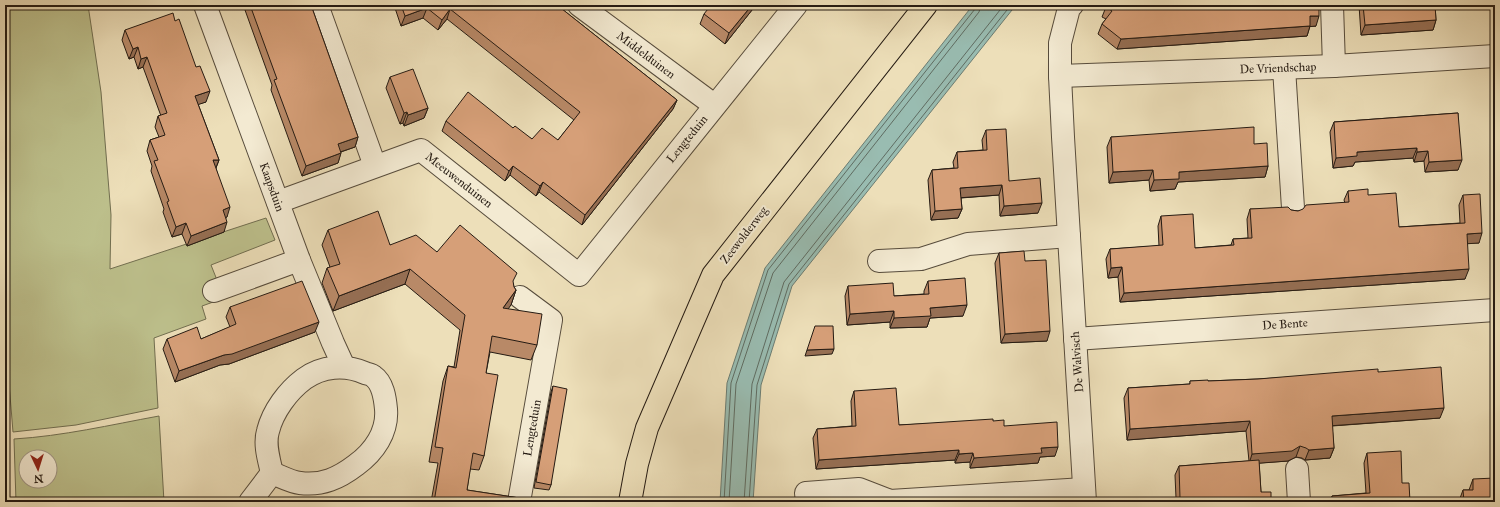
<svg xmlns="http://www.w3.org/2000/svg" width="1500" height="507" font-family="'IM FELL Great Primer',serif">
<rect width="100%" height="100%" fill="#eddfb9"/>
<filter id="stains"><feTurbulence type="fractalNoise" baseFrequency=".005" numOctaves="4"/><feColorMatrix values="0 0 0 0 .2 0 0 0 0 .09 0 0 0 0 .02 0 0 0 .5 -.17"/></filter>
<radialGradient id="worn" r=".72"><stop offset=".6" stop-color="#630" stop-opacity="0"/><stop offset="1" stop-color="#630" stop-opacity=".3"/></radialGradient>
<!-- green -->
<g fill="#bdc08c" stroke="#716e50" fill-rule="evenodd">
<path d="M5,5H88L101,92L111,215L110,269L266,218L275,240L211,265L217,280L216,301L202,306L206,319L154,338L158,408L76,425L13,432L5,334Z"/>
<path d="M159,416L164,502H16L14,439C63,436 110,425 159,416ZM26,457H50V481H26Z"/>
</g>
<!-- water -->
<path fill="#99bcb1" stroke="#6b7c72" d="M973,5H1016L792,286L761,385L753,502H720L727,383L765,268Z"/>
<g fill="none" stroke-linecap="round" stroke-linejoin="round">
<!-- shore -->
<g stroke="#5f6c62" stroke-width="1">
<path d="M724,502L731,383L768,270L975,9L976,5"/>
<path d="M729,502L736,384L773,273L979,12L981,5"/>
<path d="M744,502L752,384L784,282L1004,5"/>
<path d="M749,502L757,385L789,284L1011,5"/>
</g>
<!-- minor casing -->
<g stroke="#574c3c" stroke-width="24">
<g id="minor">
<path d="M205,5L299,260L333,343L344,367"/>
<path d="M317,5L375,166"/>
<path d="M579,5L714,105"/>
<path d="M1072,5L1069,8L1060,43V76L1063,137L1085,502"/>
<path d="M1332,5L1334,66"/>
<path d="M1284,68L1293,208"/>
<path d="M1060,76L1334,66L1495,56"/>
<path d="M278,202L421,150L579,275L796,5"/>
<path d="M879,261L921,259L968,244L1069,236"/>
<path d="M214,291L299,260"/>
<path d="M1075,339L1495,310"/>
<path d="M1297,469L1299,502"/>
<path d="M250,502L272,473C269,460 264,444 268,431C273,411 288,391 304,379C322,366 345,364 365,373C367,374 371,374 373,376C383,383 385,398 386,409C388,432 374,452 356,465C339,478 322,486 300,483C291,482 280,476 272,473"/>
<path d="M519,502L551,320L520,297"/>
<path d="M807,502L806,493L859,489L890,501L1084,489"/>
</g>
</g>
<!-- major casing -->
<g stroke="#251b13" stroke-width="24">
<path id="major" d="M630,502L637,464L647,428L713,275L926,5"/>
</g>
<!-- minor -->
<use href="#minor" stroke="#f3ead2" stroke-width="22"/>
<!-- major -->
<use href="#major" stroke="#eddfb9" stroke-width="22"/>
</g>
<!-- wall -->
<g fill="#b88967" stroke="#251b13">
<path d="M247,5H311L358,137L355,147L341,152L338,163L302,176L271,90L272,85L245,10Z"/>
<path d="M394,5H557L677,100L673,109L582,225L539,192L536,196L510,175L505,181L442,131L446,121L513,128L532,139L558,140L574,120L447,19L438,30L423,18L401,26Z"/>
<path d="M756,5L725,44L700,24L704,14Z"/>
<path d="M1359,5H1435L1436,20L1433,30L1361,35Z"/>
<path d="M1494,5H1495V21Z"/>
<path d="M1106,7L1316,26H1310L1307,36L1117,49L1098,34L1102,24L1106,19L1102,17Z"/>
<path d="M125,30L206,102L198,104L219,160L216,168L227,217H226L224,232L187,246L182,234L172,237L163,212L164,209L151,171L152,166L147,151L150,140L159,137L155,127L158,116H161L143,67L138,69L134,57L129,59L122,40Z"/>
<path d="M390,77L428,108L424,118L404,126L403,123L400,124L386,88Z"/>
<path d="M1458,113V170L1425,172L1424,161L1414,162L1413,158L1355,162L1353,166L1333,168L1330,132L1334,122Z"/>
<path d="M986,130L1009,181L1038,213L1000,216L999,195L961,198L962,209L958,218L931,220L928,180L932,170L954,168L953,162L957,152L983,150L982,140Z"/>
<path d="M1111,137L1254,144L1268,166L1265,177L1178,182L1175,189L1150,191L1149,180L1109,183L1107,147Z"/>
<path d="M1348,191L1368,195L1399,227L1460,223L1459,205L1463,195L1479,243H1467L1465,279L1120,302L1118,277L1108,278L1106,259L1110,249L1159,246L1158,226L1161,216L1195,248L1231,245L1233,239L1248,238L1247,219L1250,209L1291,210L1298,211L1345,203L1344,200Z"/>
<path d="M328,230L390,245L437,252L513,283L514,287L516,290L511,305L508,308L537,345L531,360L490,352L486,373L484,456L479,470L470,469L467,490L526,499L525,502H431L438,463L429,462L443,381L448,366L454,367L460,330L405,284L333,311L322,283L327,268L330,267L322,245Z"/>
<path d="M999,253L1025,261L1047,341L1001,343L995,263Z"/>
<path d="M928,281L963,316L930,318L927,327L890,328V322L847,325L845,296L848,286L894,296L924,294V291Z"/>
<path d="M230,307L315,332L229,364L220,365L175,382L163,349L167,339H201L230,327L226,317Z"/>
<path d="M1378,372L1440,418L1332,426L1334,448L1330,458L1305,460L1302,458L1296,457L1288,461L1259,463L1261,492L1176,498L1175,475L1179,466L1249,461L1246,431L1127,440L1124,398L1128,388L1190,384V381H1208L1258,379Z"/>
<path d="M553,386L551,485L549,490L534,488L551,392Z"/>
<path d="M854,391L899,425L993,421L1004,426L1055,456L1040,457L1038,463L970,468V462L955,463V460L816,469L813,438L817,429L852,426L851,401Z"/>
<path d="M1367,453L1402,483L1410,502H1330L1332,496L1366,493L1364,463Z"/>
<path d="M1473,479L1495,502H1459V501L1463,490H1469Z"/>
</g>
<!-- shaded-wall -->
<g fill="#966f54" stroke="#251b13">
<path d="M752,5H756L725,44L729,33Z"/>
<path d="M427,8L423,18L401,26L405,16Z"/>
<path d="M450,9L447,19L438,30L442,20Z"/>
<path d="M1310,16H1319L1316,26L1306,27Z"/>
<path d="M1436,20L1433,30L1361,35L1365,25Z"/>
<path d="M1310,26L1307,36L1117,49L1121,39Z"/>
<path d="M138,47L134,57L129,59L133,49Z"/>
<path d="M147,57L143,67L138,69L141,59Z"/>
<path d="M210,91L206,102L191,107L195,96Z"/>
<path d="M677,100L673,109L582,225L585,215Z"/>
<path d="M428,108L424,118L404,126L408,115Z"/>
<path d="M407,112L403,123L400,124L404,113Z"/>
<path d="M358,137L355,147L334,154L338,144Z"/>
<path d="M1417,148L1413,158L1355,162L1353,166L1333,168L1336,158L1357,152Z"/>
<path d="M1428,151L1424,161L1414,162L1417,152Z"/>
<path d="M341,153L338,163L302,176L306,166Z"/>
<path d="M213,160H219L215,170Z"/>
<path d="M1462,160L1458,170L1425,172L1429,162Z"/>
<path d="M513,166L510,175L505,181L509,171Z"/>
<path d="M1268,166L1265,177L1178,182L1175,189L1150,191L1154,180L1179,172Z"/>
<path d="M1153,170L1149,180L1109,183L1113,172Z"/>
<path d="M543,182L539,192L536,196L540,186Z"/>
<path d="M1002,185L999,195L957,198L960,188Z"/>
<path d="M1042,203L1038,213L1000,216L1004,206Z"/>
<path d="M230,207L227,217L219,220L223,210Z"/>
<path d="M962,209L958,218L931,220L935,211Z"/>
<path d="M227,222L224,232L187,246L191,236Z"/>
<path d="M186,223L182,234L172,237L176,227Z"/>
<path d="M1482,233L1479,243L1463,244L1467,234Z"/>
<path d="M1122,267L1118,277L1108,278L1111,268Z"/>
<path d="M410,269L405,284L333,311L339,296Z"/>
<path d="M1469,269L1465,279L1120,302L1124,293Z"/>
<path d="M516,290L511,305L498,323L503,308Z"/>
<path d="M967,305L963,316L930,318L927,327L890,328L894,318L930,308Z"/>
<path d="M894,311L890,322L847,325L850,314Z"/>
<path d="M319,322L315,332L229,364L220,365L175,382L179,371L224,355Z"/>
<path d="M1050,331L1047,341L1001,343L1005,334Z"/>
<path d="M834,349L832,354L805,356L807,350Z"/>
<path d="M1444,408L1440,418L1328,426L1332,416Z"/>
<path d="M1250,421L1246,431L1127,440L1130,429Z"/>
<path d="M1300,446L1296,457L1288,461L1249,464L1252,454Z"/>
<path d="M1058,447L1055,456L1040,457L1038,463L970,468L974,458L1041,448Z"/>
<path d="M1334,448L1330,458L1305,460L1309,450Z"/>
<path d="M959,450L955,460L816,469L819,460Z"/>
<path d="M973,453L970,462L955,463L959,454Z"/>
<path d="M526,499L525,502H518Z"/>
</g>
<!-- building -->
<g fill="#d69f78" stroke="#251b13">
<path d="M250,5H311L358,137L338,144L341,153L306,166L274,80L277,79Z"/>
<path d="M401,5H557L677,100L585,215L543,182L540,186L513,166L509,171L446,121L468,92L513,128L515,126L532,139L542,128L558,140L580,112L450,9L442,20L427,8L405,16Z"/>
<path d="M711,5H752L729,33L704,14Z"/>
<path d="M1107,5H1319V16H1310V26L1121,39L1102,24L1112,11L1106,7Z"/>
<path d="M1363,5H1435L1436,20L1365,25Z"/>
<path d="M173,13L175,21L179,19L196,67L200,66L210,91L195,96L219,160H213L230,207L223,210L227,222L191,236L186,223L176,227L167,202L169,201L154,161L158,160L150,140L165,135L158,116L167,113L147,57L141,59L138,47L133,49L125,30Z"/>
<path d="M413,69L428,108L408,115L407,112L404,113L390,77Z"/>
<path d="M1458,113L1462,160L1429,162L1428,151L1417,152V148L1357,152V156L1336,158L1334,122Z"/>
<path d="M1254,127V144L1267,143L1268,166L1179,172V179L1154,180L1153,170L1113,172L1111,137Z"/>
<path d="M1006,129L1009,181L1040,178L1042,203L1004,206L1002,185L960,188L962,209L935,211L932,170L958,168L957,152L987,150L986,130Z"/>
<path d="M1368,189V195L1396,193L1399,227L1465,223L1463,195L1480,194L1482,233L1467,234L1469,269L1124,293L1122,267L1111,268L1110,249L1163,245L1161,216L1193,214L1195,248L1234,245L1233,239L1252,238L1250,209L1288,207L1291,210L1298,211L1303,209L1306,205L1349,202L1348,191Z"/>
<path d="M378,211L390,245L416,235L437,252L460,225L517,273L513,281L514,287L516,290L503,308L542,314L537,345L492,336L486,373L498,375L491,415L484,456L473,453L467,490L526,499L518,502H433H434L443,448L435,447L448,366L456,368L465,315L410,269L339,296L327,268L340,264L328,230Z"/>
<path d="M1024,251L1025,261L1046,260L1050,331L1005,334L999,253Z"/>
<path d="M965,278L967,305L930,308L931,316L894,318V311L850,314L848,286L893,283L894,296L929,294L928,281Z"/>
<path d="M302,281L319,322L232,354L224,355L179,371L167,339L197,327L201,339L236,324L230,307Z"/>
<path d="M815,326H833L834,349L807,350Z"/>
<path d="M1441,367L1444,408L1332,416L1334,448L1309,450L1306,448L1300,446L1292,451L1252,454L1250,421L1130,429L1128,388L1190,384V381L1208,380V381L1258,379L1378,369V372Z"/>
<path d="M553,386L567,389L551,485L536,482Z"/>
<path d="M896,388L899,425L993,419V421L1004,420V426L1057,422L1058,447L1041,448L1042,453L974,458L973,453L959,454V450L819,460L817,429L856,426L854,391Z"/>
<path d="M1401,451L1402,483H1409L1410,502H1333L1332,496L1370,493L1367,453Z"/>
<path d="M1259,460L1261,492H1271V502H1127L1180,498L1179,466Z"/>
<path d="M1495,478V502H1464L1463,490H1473V479Z"/>
<path d="M201,501L226,502H181Z"/>
</g>
<g text-anchor="middle" dominant-baseline="central" stroke-width="4" stroke-linejoin="round" paint-order="stroke">
<!-- street labels -->
<g font-size="12" fill="#251b13" stroke="#f3ead2">
<text transform="translate(646 55) rotate(37)">Middelduinen</text>
<text transform="translate(1278 68) rotate(-2)">De Vriendschap</text>
<text transform="translate(687 139) rotate(-51)">Lengteduin</text>
<text transform="translate(459 180) rotate(38)">Meeuwenduinen</text>
<text transform="translate(272 187) rotate(70)">Kaapsduin</text>
<text transform="translate(744 235) rotate(-52)">Zeewolderweg</text>
<text transform="translate(1285 324) rotate(-4)">De Bente</text>
<text transform="translate(1077 362) rotate(-94)">De Walvisch</text>
<text transform="translate(532 428) rotate(-80)">Lengteduin</text>
</g>
</g>
<!-- margin -->
<rect width="1500" height="507" fill="none" stroke="#eddfb9" stroke-width="20"/>
<rect x="6" y="6" width="1488" height="495" fill="none" stroke="#251b13" stroke-width="2"/>
<rect x="10" y="10" width="1480" height="487" fill="none" stroke="#251b13"/>
<!-- north arrow -->
<g transform="translate(38 469) rotate(176)"><circle r="19" fill="#f3ead2" stroke="#a19786"/>
<path d="M0-3L7 15L0 10L-7 15Z" fill="#8f2418"/>
<text y="-6" font-size="11" font-weight="bold" text-anchor="middle" fill="#251b13">N</text>
</g>
<rect width="100%" height="100%" filter="url(#stains)"/>
<rect width="100%" height="100%" fill="url(#worn)"/>
</svg>
